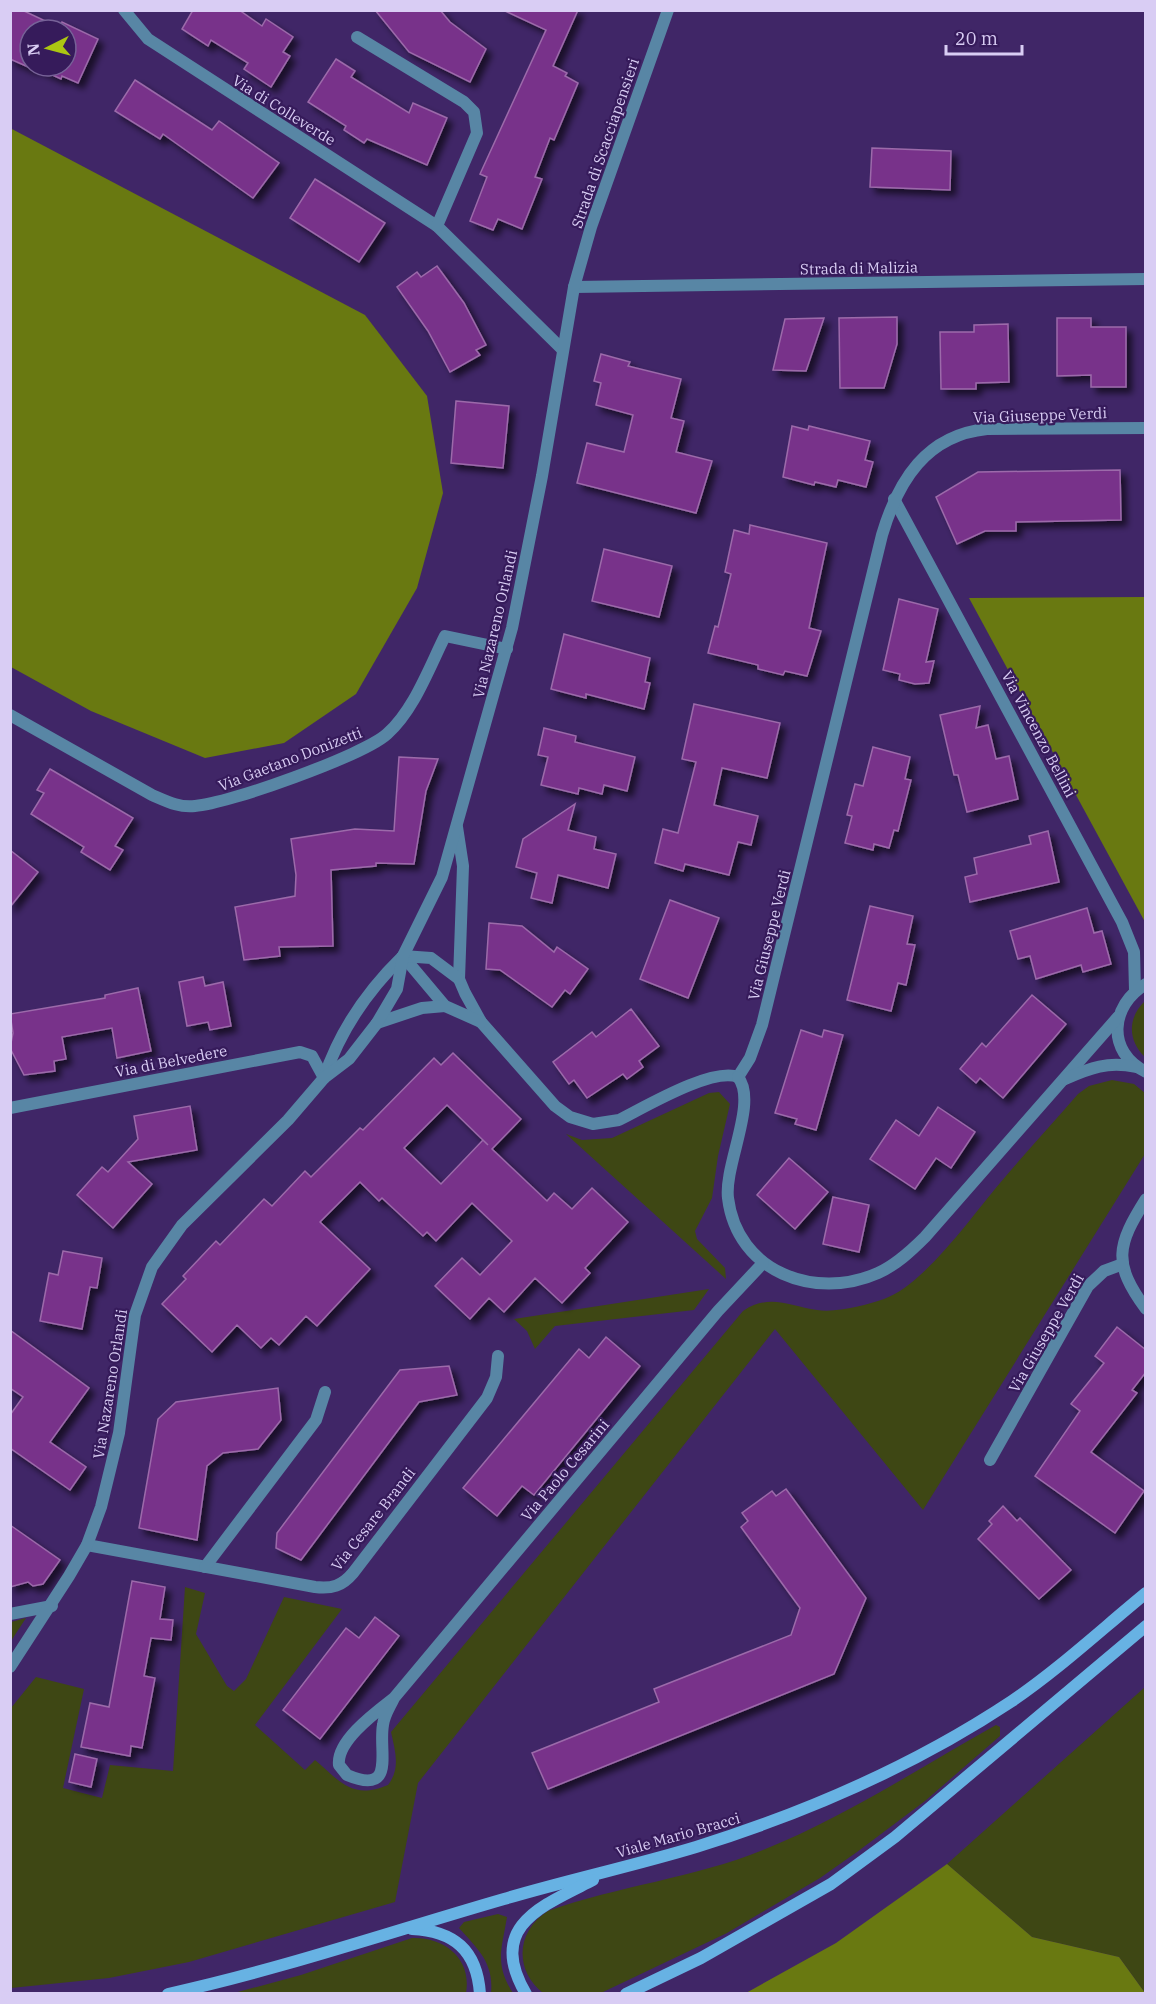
<svg xmlns="http://www.w3.org/2000/svg" width="1156" height="2004" font-family="'IBM Plex Serif',serif">
<defs>
<filter id="shadow"><feDropShadow dx="5.5" dy="5.5" stdDeviation="3" flood-color="#0009"/></filter>
</defs>
<rect width="100%" height="100%" fill="#402667"/>
<!-- green -->
<g fill="#3e4714">
<path d="M1145,1001V1057C1128,1041 1127,1018 1145,1001Z"/>
<path d="M1112,1080L1134,1084L1145,1093V1154L923,1510L775,1329L418,1783L395,1902L189,1962L109,1978L11,1988V1708L36,1677L84,1689L63,1788L102,1798L110,1765L173,1771L185,1587L205,1593L196,1634L227,1686L234,1691L246,1679L284,1597L342,1609L255,1725L305,1770L315,1760C341,1782 352,1800 388,1785C401,1768 395,1751 391,1732L743,1311C770,1293 789,1306 817,1310C837,1313 866,1305 884,1299C925,1284 971,1217 1000,1183C1025,1153 1052,1124 1078,1094L1089,1086Z"/>
<path d="M719,1092L730,1104L718,1156L712,1198L695,1231L697,1239L725,1268L726,1279L566,1134L582,1140L612,1138L709,1093Z"/>
<path d="M709,1289L694,1310L555,1326L535,1349L527,1331L514,1319Z"/>
<path d="M26,1618L11,1641V1622Z"/>
<path d="M1145,1687V1993L1119,1957L1032,1937L947,1864Z"/>
<path d="M996,1725L1000,1727V1736L925,1801L857,1852L820,1878L727,1933L603,1992L543,1993C514,1970 516,1931 548,1911C618,1886 694,1878 763,1850C845,1817 919,1768 996,1725Z"/>
<path d="M498,1914L507,1917C502,1948 494,1964 513,1993H491C494,1963 478,1949 459,1928L464,1922Z"/>
<path d="M412,1938C445,1937 472,1959 466,1993H234L301,1975Z"/>
</g>
<!-- forest -->
<g fill="#697911">
<path d="M10,128L365,315L427,396L443,493L417,588L356,694L284,743L205,758L91,711L11,667Z"/>
<path d="M1145,597H1146L1145,922L969,598Z"/>
<path d="M947,1864L1032,1937L1119,1957L1145,1993H746L836,1943Z"/>
</g>
<!-- building -->
<g fill="#78328a" stroke="#9c6aaa" stroke-width="1.5" fill-rule="evenodd" filter="url(#shadow)">
<path d="M10,10H22L60,28L62,22L98,39L78,83L62,76L61,79L35,67L33,69L10,59ZM30,30H66V66H30Z"/>
<path d="M193,10H239L262,26L266,19L293,37L283,52L290,56L271,87L244,69L248,63L211,40L208,46L182,29Z"/>
<path d="M375,10H440L450,22L486,49L470,82L409,52Z"/>
<path d="M503,10H578L553,66L567,73L565,76L578,83L554,140L550,138L535,177L542,179L522,229L498,219L493,230L470,221L487,177L480,174L546,30Z"/>
<path d="M336,59L355,71L351,77L409,113L413,103L447,118L427,165L367,139L364,143L344,130L346,126L308,102Z"/>
<path d="M135,80L212,130L219,121L279,163L253,198L163,134L160,139L115,111Z"/>
<path d="M872,148L951,151L950,190L870,187Z"/>
<path d="M315,179L385,223L359,262L290,218Z"/>
<path d="M437,266L464,303L486,345L476,350L480,355L450,372L428,331L397,287L417,272L421,277Z"/>
<path d="M897,317V344L884,388H840L839,318Z"/>
<path d="M824,318L806,371L773,370L785,319Z"/>
<path d="M1057,318H1091V327H1126V387H1091V375L1057,376Z"/>
<path d="M1008,324L1009,382L976,383V389H941L940,332H974V325Z"/>
<path d="M601,354L630,362L628,366L681,379L671,418L684,421L676,452L712,461L696,513L577,483L587,443L624,452L633,415L596,405L601,383L594,381Z"/>
<path d="M456,401L509,406L503,468L451,463Z"/>
<path d="M792,426L808,430L809,426L870,441L865,460L873,462L866,487L838,480L836,487L815,482L814,485L783,477Z"/>
<path d="M1120,470L1121,520L1016,522V531H985L957,544L936,497L978,472Z"/>
<path d="M750,525L827,543L809,628L821,631L807,676L785,671L783,675L758,669V665L708,653L715,626L718,627L731,574L725,572L734,530L749,534Z"/>
<path d="M604,549L672,566L659,617L592,601Z"/>
<path d="M899,599L938,609L926,662L934,661L929,683L915,684L899,680L900,674L883,670Z"/>
<path d="M564,634L650,658L645,682L650,683L644,709L586,694V698L551,689Z"/>
<path d="M694,704L780,723L767,778L722,768L714,805L758,816L751,845L738,842L729,875L685,864L683,871L655,863L663,829L678,833L696,762L682,759Z"/>
<path d="M980,706L976,728L988,725L996,759L1009,756L1018,799L967,812L958,775H954L940,715Z"/>
<path d="M544,728L576,736L575,742L635,757L627,791L604,785L602,794L579,788L578,794L541,785L548,757L538,755Z"/>
<path d="M873,747L910,757L905,779L911,780L898,831L894,830L889,848L874,844L873,850L845,843L852,816L847,815L855,784L863,786Z"/>
<path d="M399,757L438,759L426,791L414,864L376,863V866L331,870L333,946L279,947L280,956L244,960L235,907L295,896L296,875L291,839L355,829L394,831Z"/>
<path d="M50,769L133,818L115,846L123,850L110,870L81,852L84,847L31,814L44,793L37,790Z"/>
<path d="M575,804L568,830L596,837L594,849L616,854L608,888L558,875L552,903L531,898L537,873L516,867L523,839Z"/>
<path d="M1048,831L1059,882L970,902L965,877L977,874L974,858L1031,844L1029,836Z"/>
<path d="M10,850L38,872L10,907Z"/>
<path d="M670,900L719,918L688,998L640,979Z"/>
<path d="M870,906L913,916L907,944L915,945L906,985L898,983L891,1011L847,1000Z"/>
<path d="M1087,908L1094,933L1102,931L1111,964L1083,972L1081,965L1036,979L1030,956L1018,959L1010,931Z"/>
<path d="M489,923L522,926L554,952L557,947L588,969L570,994L565,990L552,1007L500,970L486,969Z"/>
<path d="M203,977L205,986L223,982L231,1026L210,1030L208,1022L187,1026L179,982Z"/>
<path d="M138,988L151,1051L117,1058L112,1028L62,1037L66,1059L54,1061L55,1071L24,1075L10,1048L13,1033L10,1014L105,998V995Z"/>
<path d="M1032,995L1066,1024L1003,1098L980,1078L976,1083L960,1069L982,1043L986,1047Z"/>
<path d="M631,1009L659,1046L639,1061L643,1067L627,1079L623,1074L587,1098L574,1080L569,1084L553,1062L592,1032L596,1037Z"/>
<path d="M801,1030L822,1037L824,1030L843,1035L816,1130L795,1124L797,1119L775,1113Z"/>
<path d="M453,1053L521,1119L492,1149L547,1201L554,1193L572,1209L592,1188L628,1222L585,1268L590,1273L562,1303L535,1278L504,1312L489,1298L470,1319L435,1286L462,1258L480,1275L512,1241L472,1203L436,1241L427,1232L423,1236L382,1198L379,1201L360,1182L320,1222L370,1269L317,1326L306,1316L279,1345L271,1338L261,1348L237,1325L212,1352L162,1304L186,1279L183,1276L216,1241L220,1245L264,1199L272,1206L305,1171L311,1177L360,1128L363,1130L434,1058L441,1065ZM447,1105L488,1145L483,1140L441,1184L404,1148Z"/>
<path d="M190,1106L197,1150L128,1162L152,1184L113,1228L77,1195L102,1167L108,1172L138,1139L134,1116Z"/>
<path d="M938,1107L975,1132L951,1168L936,1158L915,1189L870,1159L896,1120L919,1136Z"/>
<path d="M789,1158L828,1192L795,1229L757,1195Z"/>
<path d="M833,1197L869,1205L859,1252L823,1244Z"/>
<path d="M63,1251L102,1258L97,1288L90,1287L82,1329L40,1321L49,1273L58,1275Z"/>
<path d="M1117,1327L1146,1350V1372L1132,1390L1137,1393L1091,1452L1144,1491L1115,1533L1035,1476L1080,1411L1071,1404L1104,1363L1095,1356Z"/>
<path d="M10,1330L89,1388L50,1442L86,1467L70,1490L10,1448V1415L23,1397L10,1388Z"/>
<path d="M606,1337L640,1366L534,1495L522,1486L497,1516L463,1488L579,1349L589,1358Z"/>
<path d="M449,1366L457,1395L419,1402L301,1560L276,1548L277,1533L400,1370Z"/>
<path d="M278,1388L281,1420L258,1449L223,1453L207,1466L197,1540L139,1528L158,1419L176,1402Z"/>
<path d="M786,1489L866,1598L834,1674L548,1789L532,1753L659,1702L654,1689L791,1635L800,1608L741,1527L748,1521L742,1513L772,1491L776,1496Z"/>
<path d="M1003,1506L1017,1521L1020,1518L1071,1570L1039,1599L978,1539L992,1524L989,1521Z"/>
<path d="M10,1525L60,1560L43,1584L33,1586L28,1582L10,1587Z"/>
<path d="M132,1581L165,1587L160,1619L173,1620L171,1640L151,1638L144,1676L155,1678L142,1748L131,1746L130,1756L81,1747L90,1703L109,1707Z"/>
<path d="M375,1617L399,1636L320,1739L283,1710L346,1628L359,1638Z"/>
<path d="M75,1754L97,1759L91,1787L69,1782Z"/>
</g>
<g fill="none" stroke-linecap="round" stroke-linejoin="round">
<!-- minor -->
<g stroke="#5886a5" stroke-width="12">
<path d="M124,10L148,39L437,226L563,350"/>
<path d="M357,37L464,102L474,112L477,133L437,226"/>
<path d="M574,287L1146,279"/>
<path d="M894,499L1122,922L1134,952L1135,990"/>
<path d="M10,715L152,795C166,801 179,808 195,806C228,804 364,755 387,734C414,710 429,668 445,636L507,649"/>
<path d="M457,827L463,866L459,979L465,993L481,1022L555,1106L570,1117L593,1124L619,1120C645,1107 712,1067 738,1077"/>
<path d="M403,956L445,1006L481,1022"/>
<path d="M403,956L431,958L459,979"/>
<path d="M1146,984C1110,1005 1106,1052 1146,1072"/>
<path d="M377,1023L422,1008L445,1006"/>
<path d="M738,1077L750,1058L762,1025L882,535C898,481 926,435 987,429L1146,428"/>
<path d="M738,1077C758,1102 724,1165 728,1198C737,1272 815,1301 878,1273C896,1265 911,1251 925,1237L1118,1017"/>
<path d="M1065,1079C1090,1068 1108,1061 1136,1067"/>
<path d="M10,1108L300,1052L312,1056L324,1078"/>
<path d="M1146,1199C1117,1245 1112,1263 1146,1309"/>
<path d="M990,1460L1088,1286L1104,1271L1123,1264"/>
<path d="M87,1545L315,1587C332,1589 342,1586 353,1573L487,1398L496,1377L498,1356"/>
<path d="M205,1567L316,1420L325,1392"/>
<path d="M10,1614L52,1606"/>
<path d="M394,1698C390,1707 384,1715 383,1725C378,1751 397,1796 347,1775L339,1765C336,1741 376,1712 394,1698L718,1311L763,1263"/>
</g>
<!-- tertiary -->
<g stroke="#5886a5" stroke-width="12">
<path d="M324,1078C340,1030 367,991 403,956"/>
<path d="M10,1667L69,1576L87,1545L101,1507L119,1433L135,1315L152,1267L182,1225L288,1120L324,1078L349,1059L377,1023L397,989L403,956L442,877L512,628L542,476L574,287L591,227L668,10"/>
</g>
<!-- secondary -->
<g stroke="#67b2e3" stroke-width="12">
<path d="M412,1929C454,1931 477,1950 480,1994"/>
<path d="M168,1994C282,1969 393,1931 504,1899C568,1880 633,1866 696,1847C808,1812 914,1766 1012,1701C1059,1669 1102,1629 1146,1593"/>
<path d="M526,1994C486,1926 542,1906 593,1880"/>
<path d="M626,1994L701,1958L831,1884L895,1837L1146,1626"/>
</g>
</g>
<g text-anchor="middle" dominant-baseline="central" stroke-width="4.5" stroke-linejoin="round" paint-order="stroke">
<!-- street labels -->
<g font-size="15" fill="#d9cdf4" stroke="#361b5b">
<text transform="translate(284 110) rotate(32)">Via di Colleverde</text>
<text transform="translate(605 143) rotate(-71)">Strada di Scacciapensieri</text>
<text transform="translate(859 268) rotate(-1)">Strada di Malizia</text>
<text transform="translate(1040 415) rotate(-2)">Via Giuseppe Verdi</text>
<text transform="translate(495 624) rotate(-77)">Via Nazareno Orlandi</text>
<text transform="translate(1039 734) rotate(62)">Via Vincenzo Bellini</text>
<text transform="translate(290 759) rotate(-21)">Via Gaetano Donizetti</text>
<text transform="translate(769 935) rotate(-76)">Via Giuseppe Verdi</text>
<text transform="translate(171 1061) rotate(-11)">Via di Belvedere</text>
<text transform="translate(1046 1333) rotate(-60)">Via Giuseppe Verdi</text>
<text transform="translate(110 1384) rotate(-81)">Via Nazareno Orlandi</text>
<text transform="translate(565 1470) rotate(-50)">Via Paolo Cesarini</text>
<text transform="translate(373 1519) rotate(-52)">Via Cesare Brandi</text>
<text transform="translate(678 1835) rotate(-16)">Viale Mario Bracci</text>
</g>
</g>
<!-- border -->
<rect width="1156" height="2004" fill="none" stroke="#d9cdf4" stroke-width="24"/>
<!-- north arrow -->
<g transform="translate(48 48) rotate(264)"><circle r="28" fill="#361b5b" stroke="#776298" stroke-width="1.5"/>
<path d="M0-4.5L10 22L0 15L-10 22Z" fill="#acc612"/>
<text y="-9" font-size="16" font-weight="bold" text-anchor="middle" fill="#d9cdf4">N</text>
</g>
<!-- scale -->
<path d="M946 45v9h76v-9" fill="none" stroke="#d9cdf4" stroke-width="3"/>
<text x="955" y="45" font-size="18" fill="#d9cdf4" stroke="#361b5b" stroke-width="4.5" paint-order="stroke">20 m</text>
</svg>
